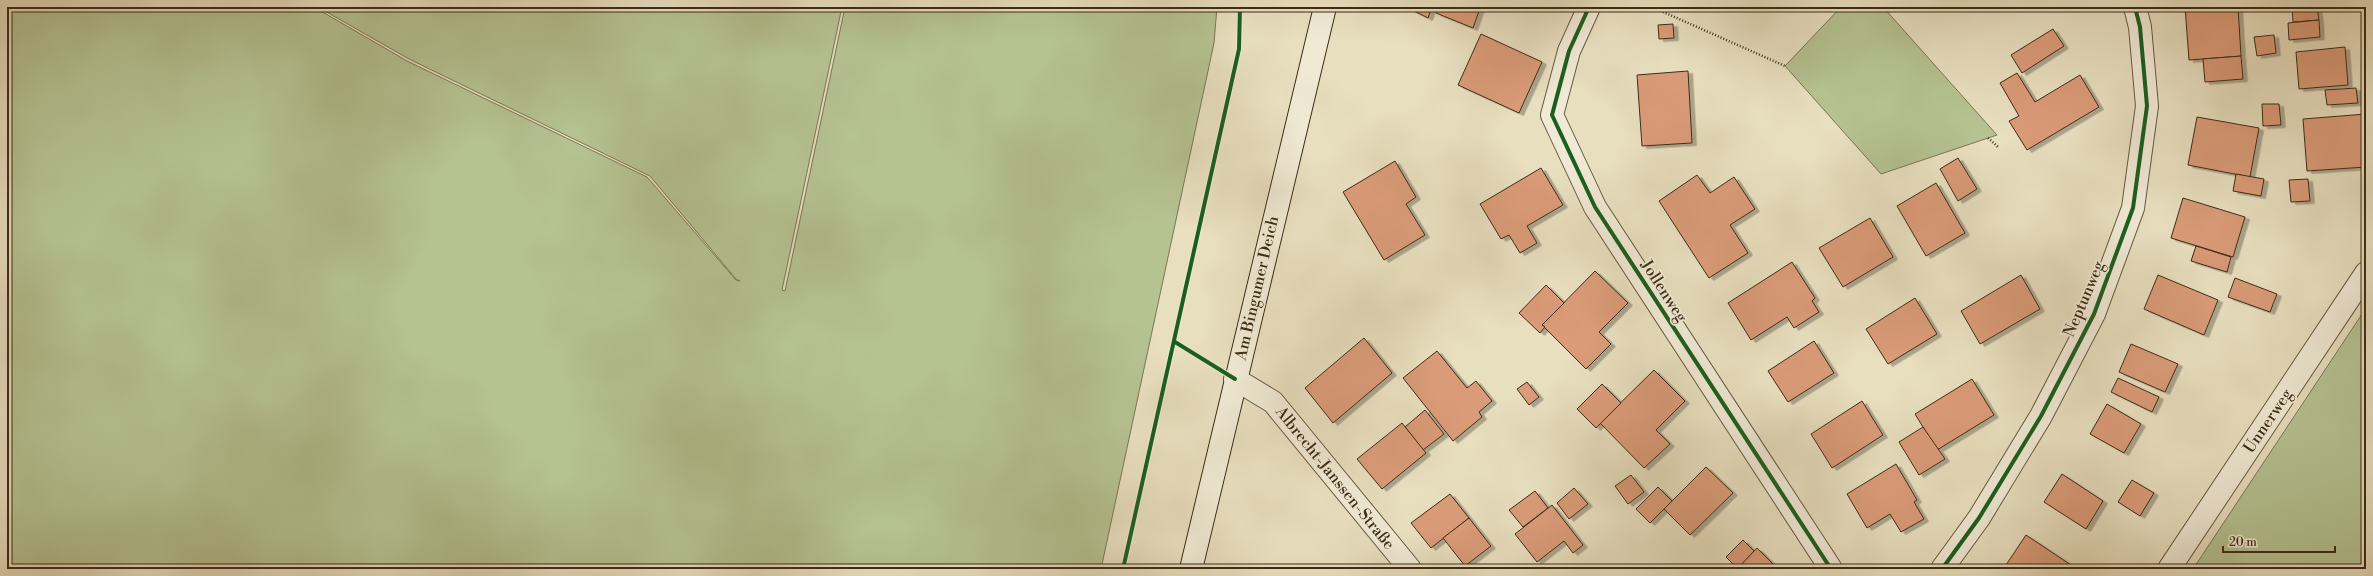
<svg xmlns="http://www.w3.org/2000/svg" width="2373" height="576" font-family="'Libre Bodoni',serif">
<defs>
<filter id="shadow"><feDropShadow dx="4.5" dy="2.5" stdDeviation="0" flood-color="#0004"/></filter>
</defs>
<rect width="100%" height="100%" fill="#e8dfbf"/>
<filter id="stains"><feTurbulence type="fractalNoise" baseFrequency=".005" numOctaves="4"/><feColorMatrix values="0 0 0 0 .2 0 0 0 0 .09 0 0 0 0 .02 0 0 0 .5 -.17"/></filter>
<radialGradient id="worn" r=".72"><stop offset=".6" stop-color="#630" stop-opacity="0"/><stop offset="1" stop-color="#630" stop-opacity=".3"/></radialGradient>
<!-- green -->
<g fill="#b5c292" stroke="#797754">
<path d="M7,7H314L407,61L647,177L736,280L740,281L736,279L650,176L409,59L318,7H842L782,290L785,291L845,7H1217L1214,43L1101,569H7Z"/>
<path d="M1841,7H1883L1997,135L1881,174L1785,66Z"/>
<path d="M2366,308V569H2193Z"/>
</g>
<!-- building -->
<g fill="#da9b78" stroke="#3d2c16" filter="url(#shadow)">
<path d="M1406,7H1432L1428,18Z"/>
<path d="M1438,7H1470L1479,11L1473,28L1436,13Z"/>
<path d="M1470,7H1481L1479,11Z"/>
<path d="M2185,7H2238L2241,56L2189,60Z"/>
<path d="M2292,7H2317L2319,20L2293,22Z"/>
<path d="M2319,20L2320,37L2289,40L2288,23Z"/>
<path d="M1673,24L1674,38L1659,39L1658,25Z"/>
<path d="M2053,29L2064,46L2022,73L2011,55Z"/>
<path d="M1481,34L1542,62L1519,113L1458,85Z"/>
<path d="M2274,35L2276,53L2257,56L2254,37Z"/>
<path d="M2345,47L2348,85L2299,89L2296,52Z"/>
<path d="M2241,56L2243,79L2205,82L2203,59Z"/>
<path d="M1688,71L1692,143L1642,146L1637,75Z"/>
<path d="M2017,73L2035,102L2080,75L2099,107L2027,150L2009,121L2019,116L2000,83Z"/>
<path d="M2356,88L2358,103L2327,105L2325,90Z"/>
<path d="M2262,104H2279L2281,125L2263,126Z"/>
<path d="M2366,114V167L2307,171L2303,119Z"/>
<path d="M2197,117L2259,128L2250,177L2188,165Z"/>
<path d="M1958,158L1977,189L1958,201L1940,169Z"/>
<path d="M1395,161L1416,197L1406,204L1425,235L1384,260L1343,192Z"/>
<path d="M1541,168L1563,205L1527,226L1537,243L1520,253L1509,235L1501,239L1480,204Z"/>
<path d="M2236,174L2264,179L2261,196L2233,191Z"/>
<path d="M1697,175L1710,193L1734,177L1755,209L1730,225L1748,253L1709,278L1659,201Z"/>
<path d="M2308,179L2310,201L2291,202L2289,180Z"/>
<path d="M1936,183L1965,233L1926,256L1897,206Z"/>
<path d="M2183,198L2245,217L2233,257L2171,238Z"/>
<path d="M1870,218L1893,257L1843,287L1819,248Z"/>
<path d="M2196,246L2231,257L2227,272L2191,261Z"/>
<path d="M1792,262L1815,298L1812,301L1819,312L1794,328L1787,317L1751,340L1728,303Z"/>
<path d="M1595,271L1628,303L1599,332L1611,344L1586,369L1542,325Z"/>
<path d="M2021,275L2040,309L1980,344L1961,311Z"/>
<path d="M2158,275L2218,300L2204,335L2144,309Z"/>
<path d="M2235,278L2277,294L2270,312L2228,297Z"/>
<path d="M1546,285L1564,303L1542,325L1545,327L1540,333L1519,313Z"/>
<path d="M1915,298L1937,334L1888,364L1866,329Z"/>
<path d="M1364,338L1392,373L1333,423L1305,388Z"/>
<path d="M1814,341L1834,373L1788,402L1768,371Z"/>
<path d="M2131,344L2178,364L2165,392L2119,372Z"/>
<path d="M1437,351L1467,388L1476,381L1492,401L1479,412L1482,417L1453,441L1403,378Z"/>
<path d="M1654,370L1685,401L1656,430L1670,444L1644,468L1600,423Z"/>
<path d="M2118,378L2159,397L2152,412L2111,392Z"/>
<path d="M1972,379L1994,415L1937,450L1915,414Z"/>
<path d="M1527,382L1539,397L1529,405L1517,389Z"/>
<path d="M1602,384L1621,403L1596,428L1577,409Z"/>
<path d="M1862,401L1883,435L1832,468L1811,434Z"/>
<path d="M2107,404L2141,424L2124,453L2090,434Z"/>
<path d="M1425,410L1444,434L1423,450L1405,427Z"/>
<path d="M1402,423L1426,453L1382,489L1357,459Z"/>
<path d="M1923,427L1945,459L1919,475L1899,442Z"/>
<path d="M1896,464L1917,500L1914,502L1924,519L1901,532L1890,514L1867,528L1847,494Z"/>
<path d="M1706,467L1733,493L1690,535L1664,509Z"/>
<path d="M2062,474L2103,501L2086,529L2044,502Z"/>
<path d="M1631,475L1644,492L1628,504L1615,486Z"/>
<path d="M2132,480L2154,493L2140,516L2118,502Z"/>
<path d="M1658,487L1672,501L1650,523L1636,509Z"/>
<path d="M1574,488L1588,504L1569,519L1557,503Z"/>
<path d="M1535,491L1548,508L1523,527L1509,510Z"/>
<path d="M1450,494L1469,518L1431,548L1411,523Z"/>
<path d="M1552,505L1583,545L1573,553L1564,541L1537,562L1515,534Z"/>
<path d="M1469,518L1491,546L1465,566L1443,538Z"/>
<path d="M2026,535L2077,569L2004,568Z"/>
<path d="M1743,540L1754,551L1738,569L1726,557Z"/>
<path d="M1757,548L1778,569H1737Z"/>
</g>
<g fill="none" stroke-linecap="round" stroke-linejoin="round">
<!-- minor casing -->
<g stroke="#685940" stroke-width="24">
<g id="minor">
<path d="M1589,7L1569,51L1552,115L1595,207L1831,569"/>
<path d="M1235,379L1273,402L1410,569"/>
<path d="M1942,569L1979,518L2041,416L2094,314L2133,208L2147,106L2140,27L2135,7"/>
<path d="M2169,569L2366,273"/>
</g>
</g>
<!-- secondary casing -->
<g stroke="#3d2c16" stroke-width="24">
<path id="secondary" d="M1191,569L1325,7"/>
</g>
<!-- path -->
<g stroke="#3d2c16" stroke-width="2.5" stroke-dasharray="1 2" stroke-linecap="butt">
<path d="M1652,7L1785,66"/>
<path d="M1988,138L1998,147"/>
</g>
<!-- minor -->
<use href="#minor" stroke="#f0ead5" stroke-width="22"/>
<!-- secondary -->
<use href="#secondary" stroke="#f0ead5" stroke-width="22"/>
<!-- cycleway casing -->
<g stroke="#f0ead5" stroke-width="6">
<g id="cycleway">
<path d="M1589,7L1569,51L1552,115L1595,207L1831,569"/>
<path d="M1175,342L1235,379"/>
<path d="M1123,569L1239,49L1240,7"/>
<path d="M1942,569L1979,518L2041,416L2094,314L2133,208L2147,106L2140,27L2135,7"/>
</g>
</g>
<!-- cycleway -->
<use href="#cycleway" stroke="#1b5e20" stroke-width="4"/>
</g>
<g text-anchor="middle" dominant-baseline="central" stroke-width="3.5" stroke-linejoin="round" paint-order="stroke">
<!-- street labels -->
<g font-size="16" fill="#3d2c16" stroke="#f0ead5">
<text transform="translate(1257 288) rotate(-77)">Am Bingumer Deich</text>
<text transform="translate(1664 291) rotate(57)">Jollenweg</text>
<text transform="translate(2084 299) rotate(-67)">Neptunweg</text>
<text transform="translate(2268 421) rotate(-56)">Unnerweg</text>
<text transform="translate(1335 478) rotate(51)">Albrecht-Janssen-Straße</text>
</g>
</g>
<!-- margin -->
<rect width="2373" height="576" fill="none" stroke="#e8dfbf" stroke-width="24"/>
<rect x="8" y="8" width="2357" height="560" fill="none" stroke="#3d2c16" stroke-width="2"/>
<rect x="12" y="12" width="2349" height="552" fill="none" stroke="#3d2c16"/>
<!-- scale -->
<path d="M2223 546v6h112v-6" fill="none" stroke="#3d2c16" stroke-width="2"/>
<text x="2229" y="546" font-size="12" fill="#3d2c16" stroke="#f0ead5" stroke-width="3" paint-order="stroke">20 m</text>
<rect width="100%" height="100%" filter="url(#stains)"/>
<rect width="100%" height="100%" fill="url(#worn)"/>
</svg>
